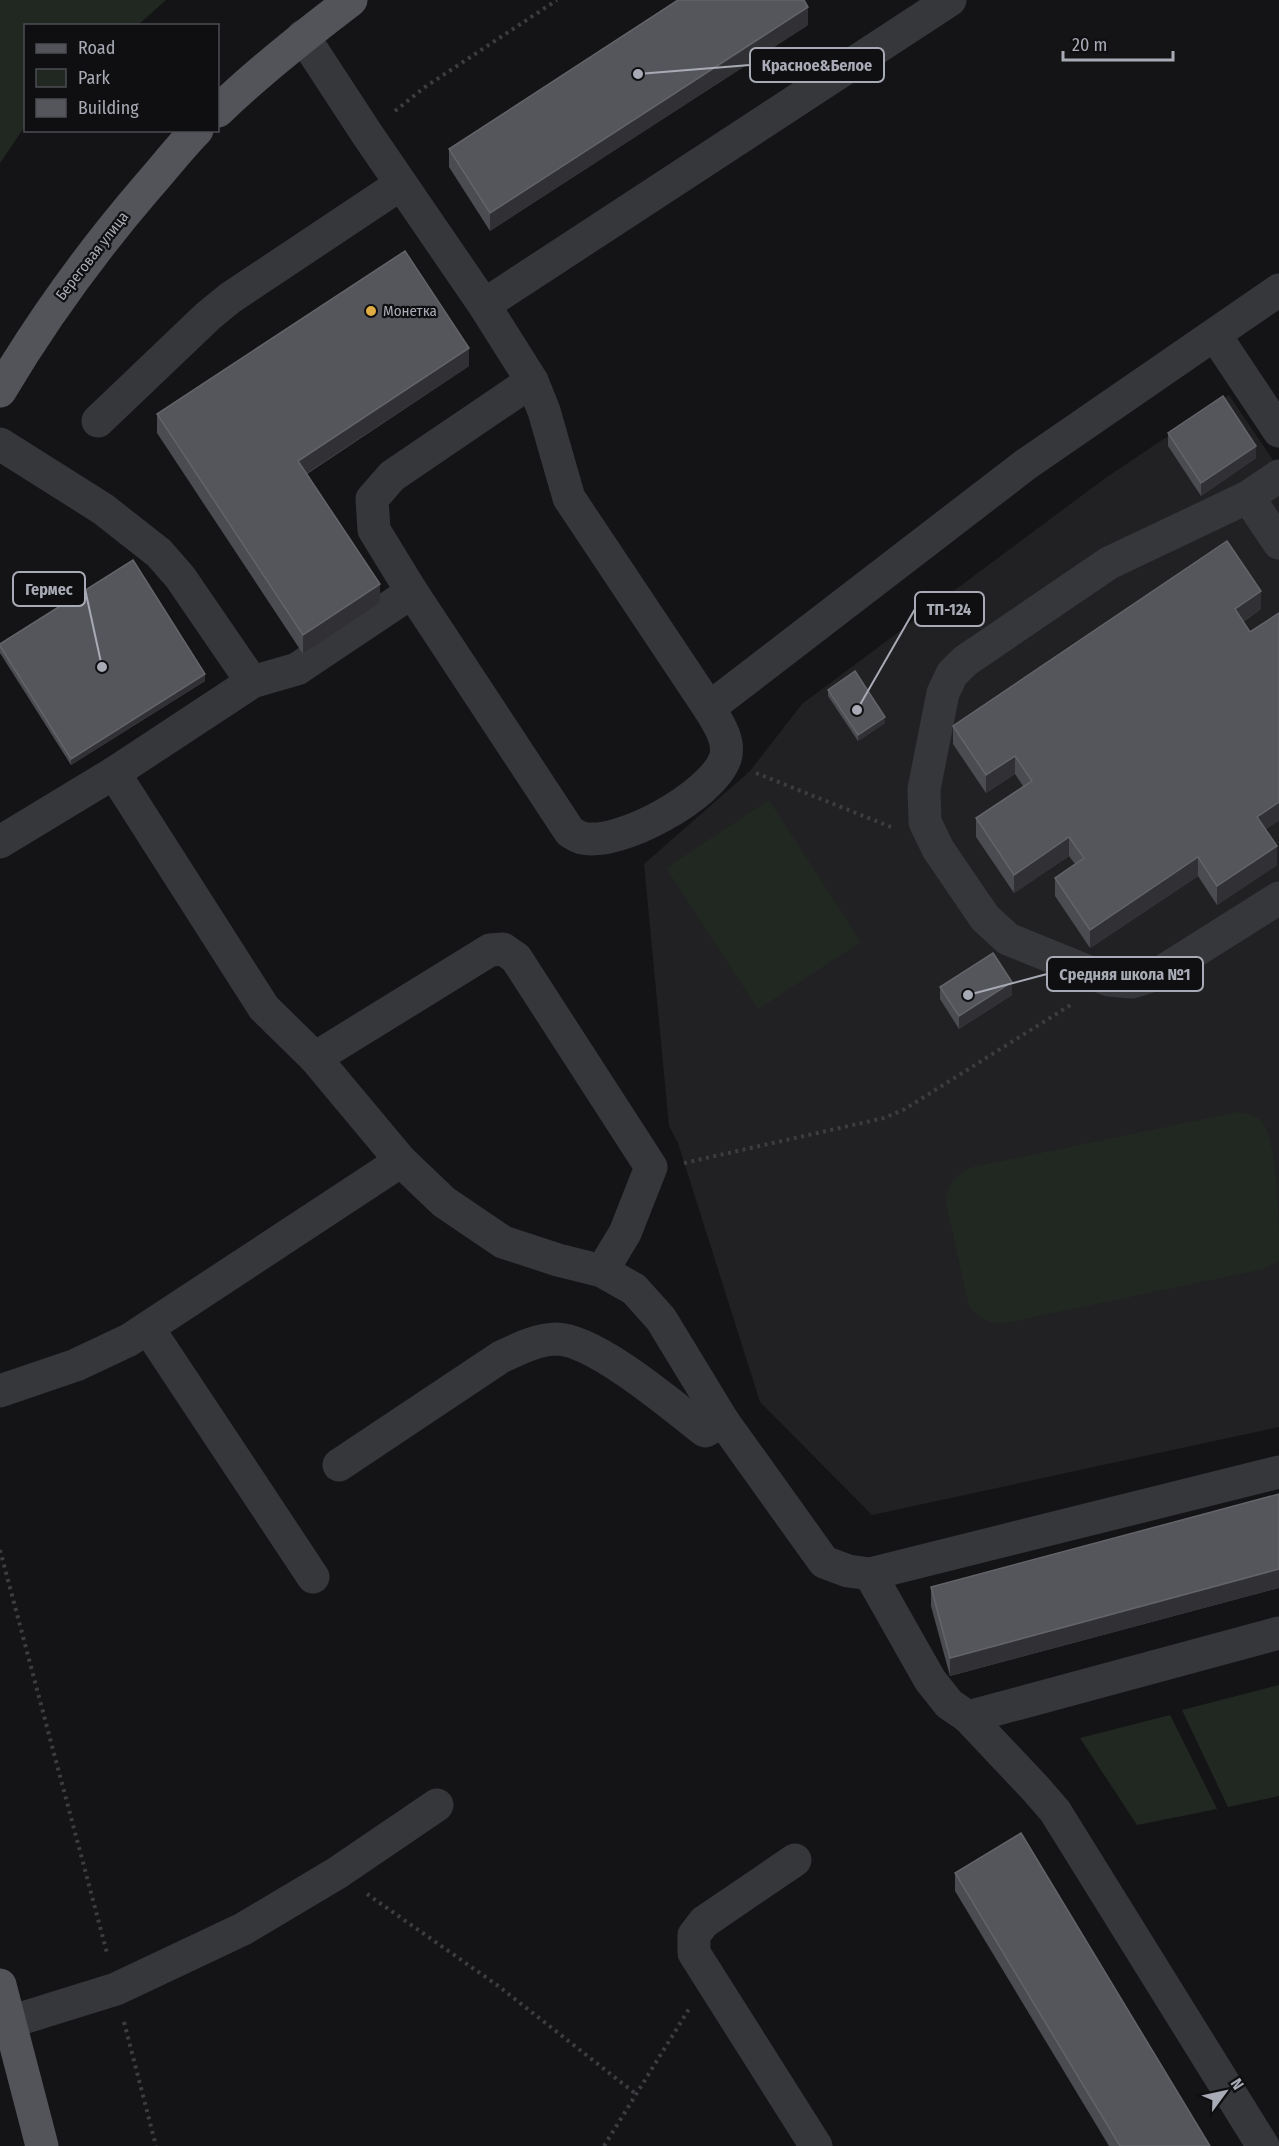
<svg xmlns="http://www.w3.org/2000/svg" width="1279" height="2146" font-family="'Fira Sans Condensed',sans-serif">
<rect width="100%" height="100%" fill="#141416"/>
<!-- built -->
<path fill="#212123" d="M1229,395L1279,469V1427L872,1515L760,1402L678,1143L669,1126L644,864L750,771L802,704L1104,479Z"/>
<!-- green -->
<g fill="#212822">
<path d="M0,0H166L138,25L26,26L25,126L0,163Z"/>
<path d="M769,800L861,942L758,1009L666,868Z"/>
<path d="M1238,1112C1248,1113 1256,1116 1263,1123C1279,1147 1279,1229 1279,1261L1264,1269L1001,1324C987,1322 978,1318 969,1306L946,1203C946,1185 956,1173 973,1167Z"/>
<path d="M1279,1685V1796L1228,1807L1182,1710Z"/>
<path d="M1170,1715L1217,1809L1137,1825L1080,1738Z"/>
</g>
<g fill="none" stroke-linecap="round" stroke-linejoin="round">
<!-- path -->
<g stroke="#3c3d41" stroke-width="4" stroke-dasharray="3 4.5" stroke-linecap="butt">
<path d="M395,111L425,87L557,0"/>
<path d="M756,773L891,827"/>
<path d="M684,1163L884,1118L905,1109L1072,1004"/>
<path d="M0,1550L107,1953"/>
<path d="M367,1894L497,1985L636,2094"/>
<path d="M124,2022L156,2146"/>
<path d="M604,2146L689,2009"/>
</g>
<!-- minor -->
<g stroke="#36373b" stroke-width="33">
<path d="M303,36L367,134L484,305"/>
<path d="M1215,335L1279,431"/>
<path d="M532,381L544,411L569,498L709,708L1025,465L1279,290"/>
<path d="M98,421L208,316L230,298L401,184"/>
<path d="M0,444L103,509L159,553L180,577L252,682"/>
<path d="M1279,476L1248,497L1109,563L965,661L952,674L943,693L924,789L925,822L938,849L985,918L1008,939L1109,980L1132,982L1160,973L1279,898"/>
<path d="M1248,497L1279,543"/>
<path d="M709,708C718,723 731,741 725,759C712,795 620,847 582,838C578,837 574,834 570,832L412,592L374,530L372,499L392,476L532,381L484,305L950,0"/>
<path d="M114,773L264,1008L315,1058L401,1161L444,1202L503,1242L558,1260L602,1271L634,1289L661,1319L723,1421L824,1562L848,1571L870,1574L930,1680L949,1704L968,1717L1279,1633"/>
<path d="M0,842L114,773L252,682L297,669L412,592"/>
<path d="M315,1058L490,950L503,949L516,958L651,1167L625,1233L602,1271"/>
<path d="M148,1328L313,1577"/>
<path d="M0,1391L76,1365L129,1340L401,1161"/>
<path d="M339,1465L501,1357C518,1349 538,1339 557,1339C596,1340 674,1407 705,1431L723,1421"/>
<path d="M870,1574L1279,1472"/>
<path d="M968,1717L1035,1788L1055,1811L1263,2146"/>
<path d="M795,1860L704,1922L694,1935V1953L816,2146"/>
<path d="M10,2022L116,1989L243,1929L337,1873L437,1805"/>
</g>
<!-- major -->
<g stroke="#525459" stroke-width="33">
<path d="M218,111C259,71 305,35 351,0"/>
<path d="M0,391C44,317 92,251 148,186C164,168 180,147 197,130"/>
<path d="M0,1985L42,2146"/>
</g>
</g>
<!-- wall -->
<g fill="#4b4c51">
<path d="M808,25L490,231L449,167V149Z"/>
<path d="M469,366L307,474L380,603L303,654L157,433V414Z"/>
<path d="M1168,433L1256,458L1201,496L1168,446Z"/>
<path d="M1261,609L1243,622L1266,830L1277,865L1217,905L1198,876L1090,948L1055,896V878L1075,864L1069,856L1014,893L976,837V818L1023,786L1015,774L986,793L953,744V726Z"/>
<path d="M0,644L205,681L71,765L0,653Z"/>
<path d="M828,690L885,723L858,741L828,696Z"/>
<path d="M940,987L1012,995L959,1029L940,999Z"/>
<path d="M1279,1494V1588L950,1676L931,1606V1587Z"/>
<path d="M955,1873L1210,2146H1109L955,1891Z"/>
</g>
<!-- shaded-wall -->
<g fill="#313135">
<path d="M808,7V25L490,231V213Z"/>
<path d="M469,348V366L298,479V461Z"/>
<path d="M1256,446V458L1201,496V483Z"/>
<path d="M380,584V603L303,654V635Z"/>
<path d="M1261,591V609L1235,627V609Z"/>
<path d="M205,674V681L71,765V759Z"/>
<path d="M885,717V723L858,741V735Z"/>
<path d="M1015,756V774L986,793V775Z"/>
<path d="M1279,802V821L1257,835V817Z"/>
<path d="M1069,837V856L1014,893V875Z"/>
<path d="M1277,846V865L1217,905V886Z"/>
<path d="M1198,857V876L1090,948V930Z"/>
<path d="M1012,982V995L959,1029V1016Z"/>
<path d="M1279,1569V1588L950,1676V1658Z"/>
</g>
<!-- building -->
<g fill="#55565b" stroke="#626469" stroke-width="1.5">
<path d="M678,0H804L808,7L490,213L449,149Z"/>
<path d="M405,251L469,348L298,461L380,584L303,635L157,414Z"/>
<path d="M1223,396L1256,446L1201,483L1168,433Z"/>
<path d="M1227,541L1261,591L1235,609L1250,632L1279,613V802L1257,817L1277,846L1217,886L1198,857L1090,930L1055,878L1084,858L1069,837L1014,875L976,818L1032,781L1015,756L986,775L953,726Z"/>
<path d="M133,560L205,674L71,759L0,646V644Z"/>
<path d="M855,671L885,717L858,735L828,690Z"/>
<path d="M993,953L1012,982L959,1016L940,987Z"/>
<path d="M1279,1494V1569L950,1658L931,1587Z"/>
<path d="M1021,1833L1210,2146H1120L955,1873Z"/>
</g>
<!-- markers -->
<circle fill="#dfad43" stroke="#0f0f11" stroke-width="2" cx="371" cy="311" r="6"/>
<g text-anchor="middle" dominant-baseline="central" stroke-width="4.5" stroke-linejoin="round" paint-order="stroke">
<!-- street labels -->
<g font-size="15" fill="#a8abb5" stroke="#0f0f11">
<text transform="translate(92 256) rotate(-52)">Береговая улица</text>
</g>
<!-- poi labels -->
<g font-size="15" fill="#a8abb5" stroke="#0f0f11" text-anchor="start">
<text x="383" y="311">Монетка</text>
</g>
</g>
<!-- callouts -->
<path fill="none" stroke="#a8abb5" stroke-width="2" d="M638 74L750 65M102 667L85 589M857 710L915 609M968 995L1047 974"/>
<g fill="#a8abb5" stroke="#0f0f11" stroke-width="2">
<circle cx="638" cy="74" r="6"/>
<circle cx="102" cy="667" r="6"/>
<circle cx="857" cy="710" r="6"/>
<circle cx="968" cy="995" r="6"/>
</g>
<g fill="#0f0f11" stroke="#a8abb5" stroke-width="2">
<rect x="750" y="48" width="134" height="34" rx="6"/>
<rect x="13" y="572" width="72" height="34" rx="6"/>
<rect x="915" y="592" width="69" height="34" rx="6"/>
<rect x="1047" y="957" width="156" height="34" rx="6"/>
</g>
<g font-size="16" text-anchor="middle" font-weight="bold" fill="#a8abb5">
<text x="817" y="71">Красное&amp;Белое</text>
<text x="49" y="595">Гермес</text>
<text x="949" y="615">ТП-124</text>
<text x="1125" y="980">Средняя школа №1</text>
</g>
<!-- legend -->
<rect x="24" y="24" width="195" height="108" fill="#0f0f11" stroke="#4c4d53" stroke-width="1.5"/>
<rect x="36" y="44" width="30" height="9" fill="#525459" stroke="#4c4d53" stroke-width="1.5"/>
<text x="78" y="54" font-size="18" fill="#a8abb5">Road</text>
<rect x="36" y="69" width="30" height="18" fill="#212822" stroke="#4c4d53" stroke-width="1.5"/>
<text x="78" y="84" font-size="18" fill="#a8abb5">Park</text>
<rect x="36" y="99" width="30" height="18" fill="#55565b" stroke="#4c4d53" stroke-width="1.5"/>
<text x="78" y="114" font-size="18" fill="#a8abb5">Building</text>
<!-- north arrow -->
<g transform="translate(1225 2092) rotate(57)" stroke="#0f0f11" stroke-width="4.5" paint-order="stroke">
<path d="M0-4.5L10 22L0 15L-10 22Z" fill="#a8abb5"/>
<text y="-9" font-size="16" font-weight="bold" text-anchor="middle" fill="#a8abb5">N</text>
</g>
<!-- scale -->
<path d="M1063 51v9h110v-9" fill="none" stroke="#a8abb5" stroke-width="3"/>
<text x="1072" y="51" font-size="18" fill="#a8abb5" stroke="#0f0f11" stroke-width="4.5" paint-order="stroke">20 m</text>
</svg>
